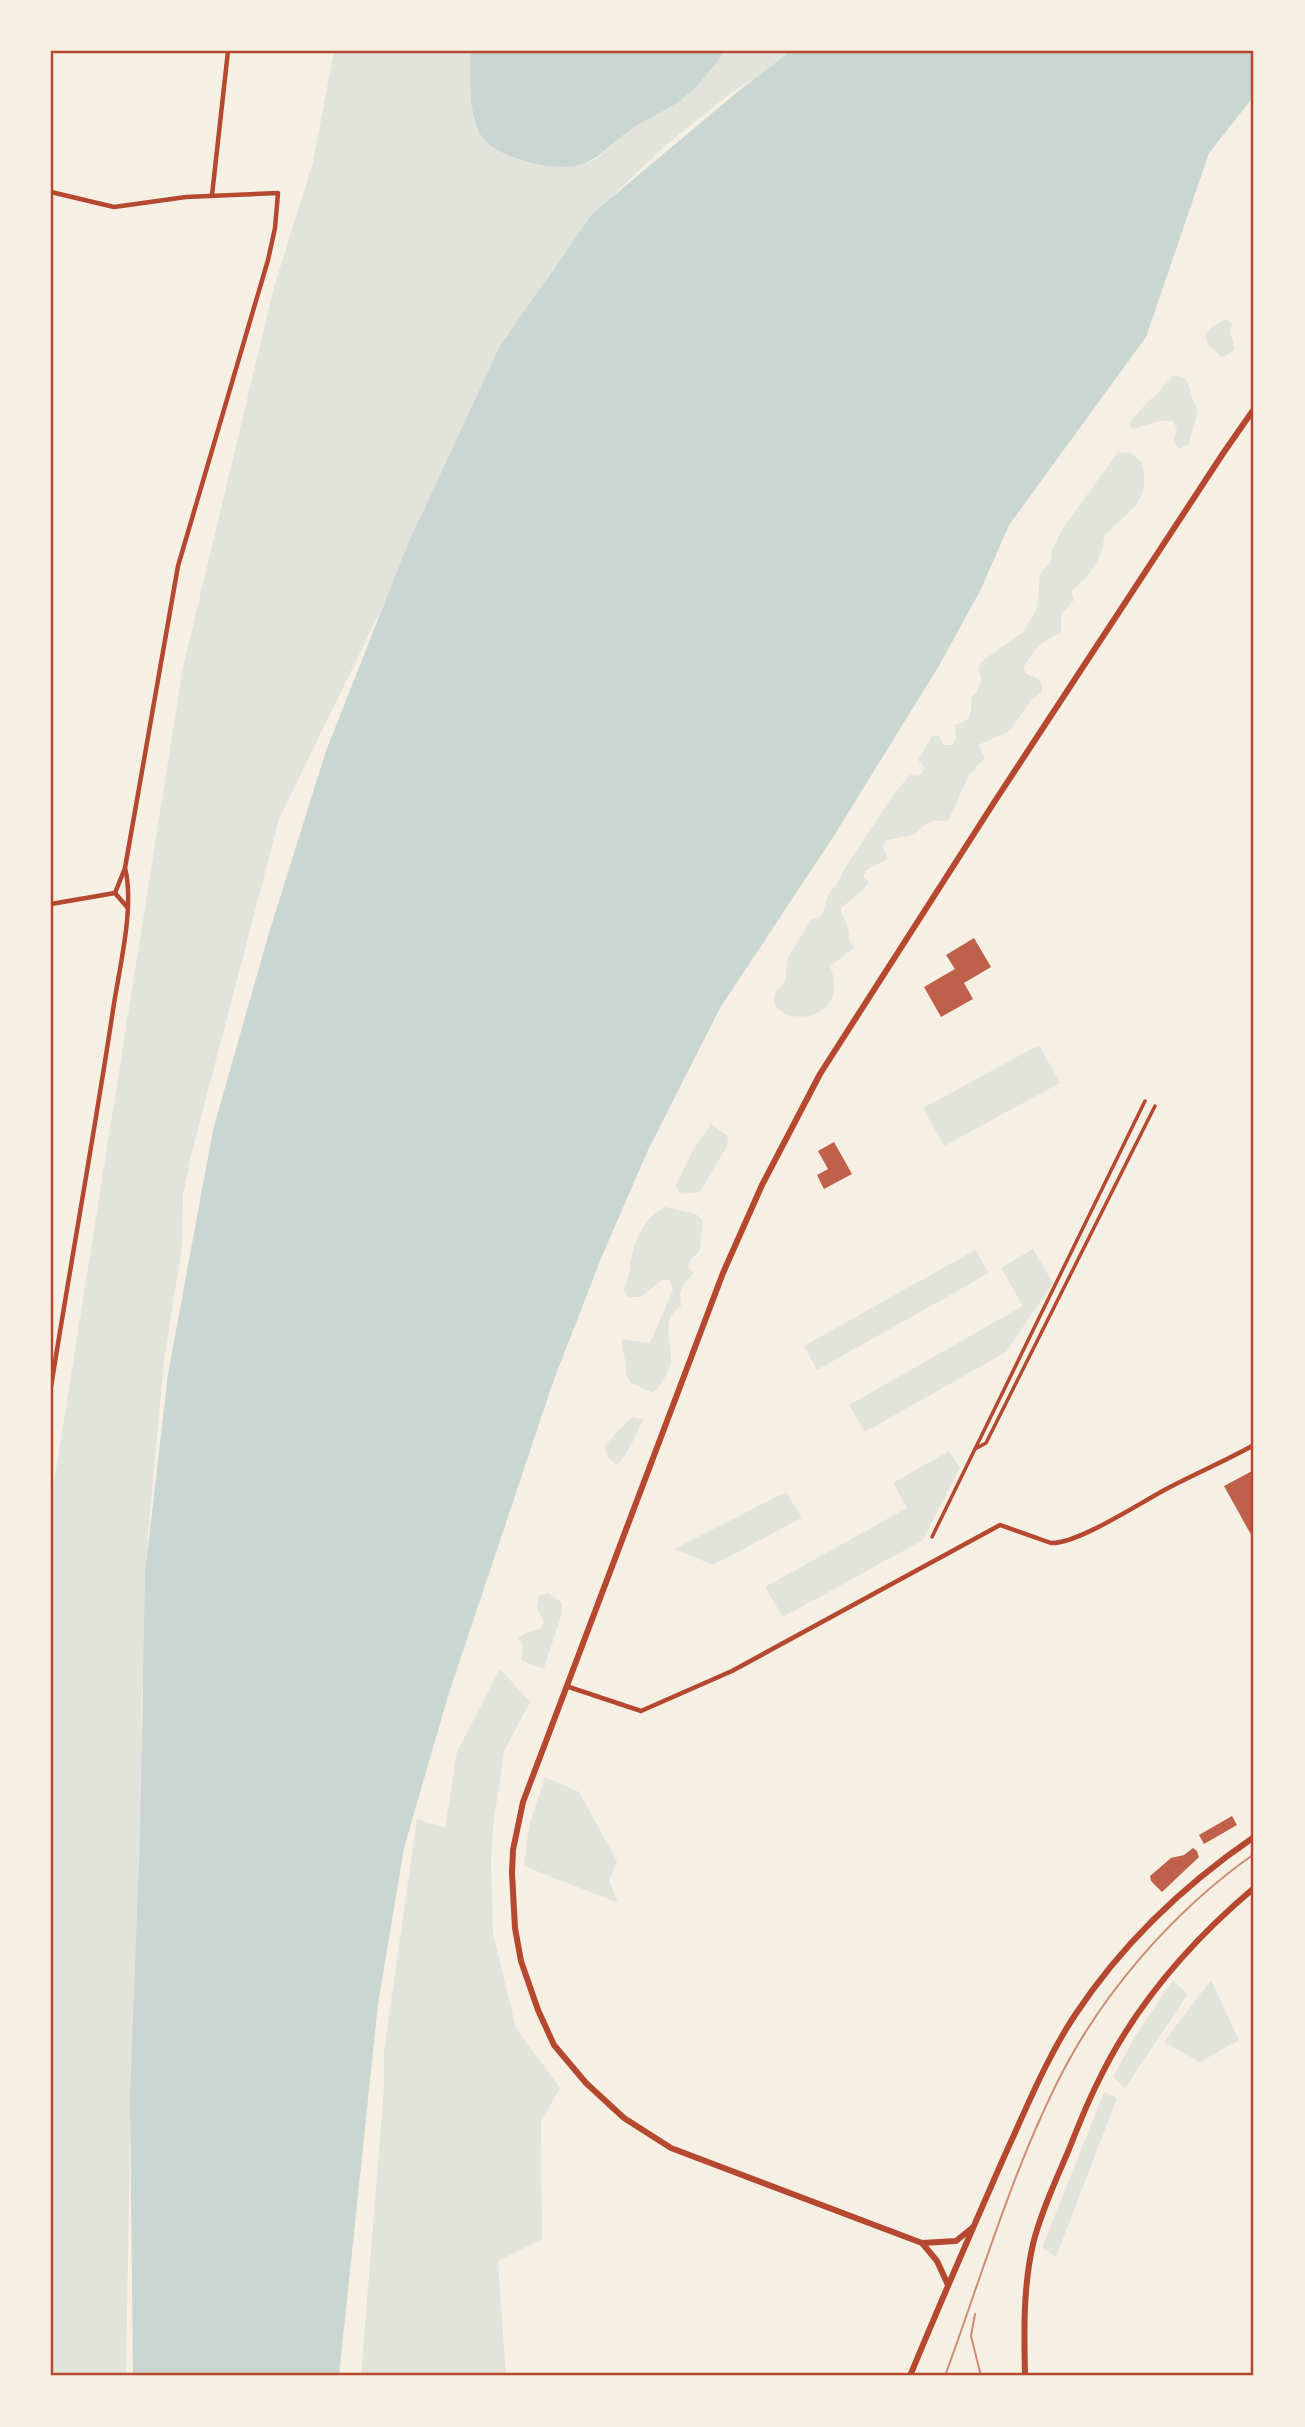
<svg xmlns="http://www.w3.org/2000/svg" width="1305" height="2427" font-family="'Nunito Sans',sans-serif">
<rect width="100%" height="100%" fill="#f6efe4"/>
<!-- green -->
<g fill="#e2e4dc">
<path d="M334,51H470L473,119L518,160L551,165H578L596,159L623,134L686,96L725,51H797L731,93L667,144L600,208L549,274L458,452L279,819L192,1152L183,1195L182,1246L164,1361L148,1536L146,1643L141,1706L143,1813L130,2139L126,2376H51V1502L183,667L274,287L313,162Z"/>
<path d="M1226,319L1232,323L1230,331L1235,350L1222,357L1207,344L1205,336L1211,327Z"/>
<path d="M1173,375L1186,379C1192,391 1190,397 1198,410L1189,444L1178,449L1174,439L1177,428L1172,421H1160L1132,429L1130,423C1142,404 1160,394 1173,375Z"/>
<path d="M1118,452L1131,453L1142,463C1152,505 1127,509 1104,537C1102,560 1089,578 1071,591L1074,600L1061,615V632L1040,644L1023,667L1026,674C1036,677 1043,680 1042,692L1031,700L1010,731L978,745L985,758L969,775L948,821C934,819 923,823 916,834L887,840L882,846L888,859L866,870L863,877L869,882L862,891L841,908C841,917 845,918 847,925C850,934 847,939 854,948L830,966C853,1025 774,1028 774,998C774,990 783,987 785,980C787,973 785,965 788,958C794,945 804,934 810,920L819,918L823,913L828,894L837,884L843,871L896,791L910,775L922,774L924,767L918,760L932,736H940L943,745H952L956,739L955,725C974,720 970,714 972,696L976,693L982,680L978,669L981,662L1023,632L1037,609L1040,574L1051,562L1052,551L1061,531Z"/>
<path d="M1039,1045L1060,1083L944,1146L923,1108Z"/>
<path d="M711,1124L728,1136L727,1146L700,1192L680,1194L676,1185L692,1152Z"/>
<path d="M665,1207L696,1214L703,1221L700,1251L691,1259L688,1267L694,1273L683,1285L680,1293L681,1306C663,1317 669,1335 671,1352C673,1367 663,1383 653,1393L631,1383L626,1375C628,1360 621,1354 622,1339L650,1343L673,1290L669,1280L663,1279L641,1297H628L623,1289C630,1278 629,1269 632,1256C635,1237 647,1215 665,1207Z"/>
<path d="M1033,1249L1053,1283L1006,1352L865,1432L849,1405L1023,1306L1001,1268Z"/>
<path d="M975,1250L989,1273L817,1370L804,1346Z"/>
<path d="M634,1417L643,1420C636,1435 628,1454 617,1465L609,1459L604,1447L626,1422Z"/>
<path d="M949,1451L960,1468L923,1540L783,1617L765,1587L907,1508L893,1483Z"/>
<path d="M786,1492L802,1518L713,1565L674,1549Z"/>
<path d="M548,1593L562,1603V1613L544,1668L530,1665L521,1659C523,1650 525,1644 518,1638L525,1633L540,1629L544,1622L537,1608L539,1596Z"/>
<path d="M500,1669L530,1702L504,1751L493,1827L491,1863L493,1934L516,2028L560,2088L541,2121L542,2239L498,2261L506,2376H361L384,2088V2051L417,1819L445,1828L457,1752Z"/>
<path d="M545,1777L579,1792L617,1861L609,1880L618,1903L524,1866L529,1826Z"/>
<path d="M1173,1980L1188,1994L1125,2088L1113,2077L1136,2035Z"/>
<path d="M1211,1980L1239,2040L1200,2062L1164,2042Z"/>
<path d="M1104,2092L1117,2098L1056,2257L1042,2248Z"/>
</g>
<!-- water -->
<g fill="#c9d6d2">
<path d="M470,51H725C714,66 701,83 687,95C668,111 642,120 623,135C608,146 598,160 579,165C553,171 502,160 484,139C467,120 471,75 470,51Z"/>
<path d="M791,51H1254V96L1209,153L1146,337L1009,525L981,589L940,664L835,834L720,1008L648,1150L602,1256L553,1382L448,1696L404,1848L378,2004L339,2376H133L130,2096L140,1836L145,1574L168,1374L213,1130L269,933L326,751L407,546L500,346L593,213L741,89Z"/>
</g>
<!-- building -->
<g fill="#bf614a">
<path d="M974,938L991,967L964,983L973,999L941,1017L924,987L955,969L946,955Z"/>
<path d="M834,1142L852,1174L824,1189L817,1175L828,1169L818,1151Z"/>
<path d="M1254,1470V1540L1224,1486Z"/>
<path d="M1232,1816L1237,1825L1204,1844L1199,1835Z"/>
<path d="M1193,1848L1197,1851L1199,1857L1162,1892L1151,1881L1150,1876L1171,1858L1184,1855Z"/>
</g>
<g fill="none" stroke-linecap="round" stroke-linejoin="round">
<!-- pedestrian -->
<g stroke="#b5482f" stroke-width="3.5">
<path d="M975,1449L986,1443L1155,1106"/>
<path d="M932,1537L1145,1101"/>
</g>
<!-- minor -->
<g stroke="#b5482f" stroke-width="4.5">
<path d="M51,192L114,207L186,197L278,193L275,228L268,260L178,566L125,868C135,907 119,969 113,1010C94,1136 71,1261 51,1387"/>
<path d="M212,195L228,51"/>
<path d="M115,893L125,868"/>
<path d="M51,904L115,893L127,907"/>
<path d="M566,1686L641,1711L732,1671L1000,1525L1051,1543C1079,1544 1144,1500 1172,1486C1199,1472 1227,1460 1254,1445"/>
</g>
<!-- secondary -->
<g stroke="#b5482f" stroke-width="6">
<path d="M972,2228L956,2241L922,2243L671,2148L624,2118L586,2083L554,2045L538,2010L521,1961L515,1928L512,1873L513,1850L523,1802L723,1273L762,1185L820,1074L995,801L1224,452L1254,409"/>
<path d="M922,2243L937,2261L948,2285"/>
<path d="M910,2376C940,2303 972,2230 1004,2157C1026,2109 1046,2059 1075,2015C1122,1944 1184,1885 1254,1837"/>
<path d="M1025,2376C1024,2332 1023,2288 1033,2244C1040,2215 1055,2182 1067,2154C1076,2132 1085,2108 1096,2086C1132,2009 1190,1942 1254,1888"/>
</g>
<!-- tram -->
<g stroke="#cf8b77" stroke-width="2">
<path d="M975,2314L971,2336L981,2376"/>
<path d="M945,2376C980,2281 1010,2178 1055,2087C1099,1996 1172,1912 1254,1854"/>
</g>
</g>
<!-- border -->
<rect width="1305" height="2427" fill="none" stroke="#f6efe4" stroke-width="105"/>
<rect x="52" y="52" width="1200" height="2322" fill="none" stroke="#b5482f" stroke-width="2.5"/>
</svg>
